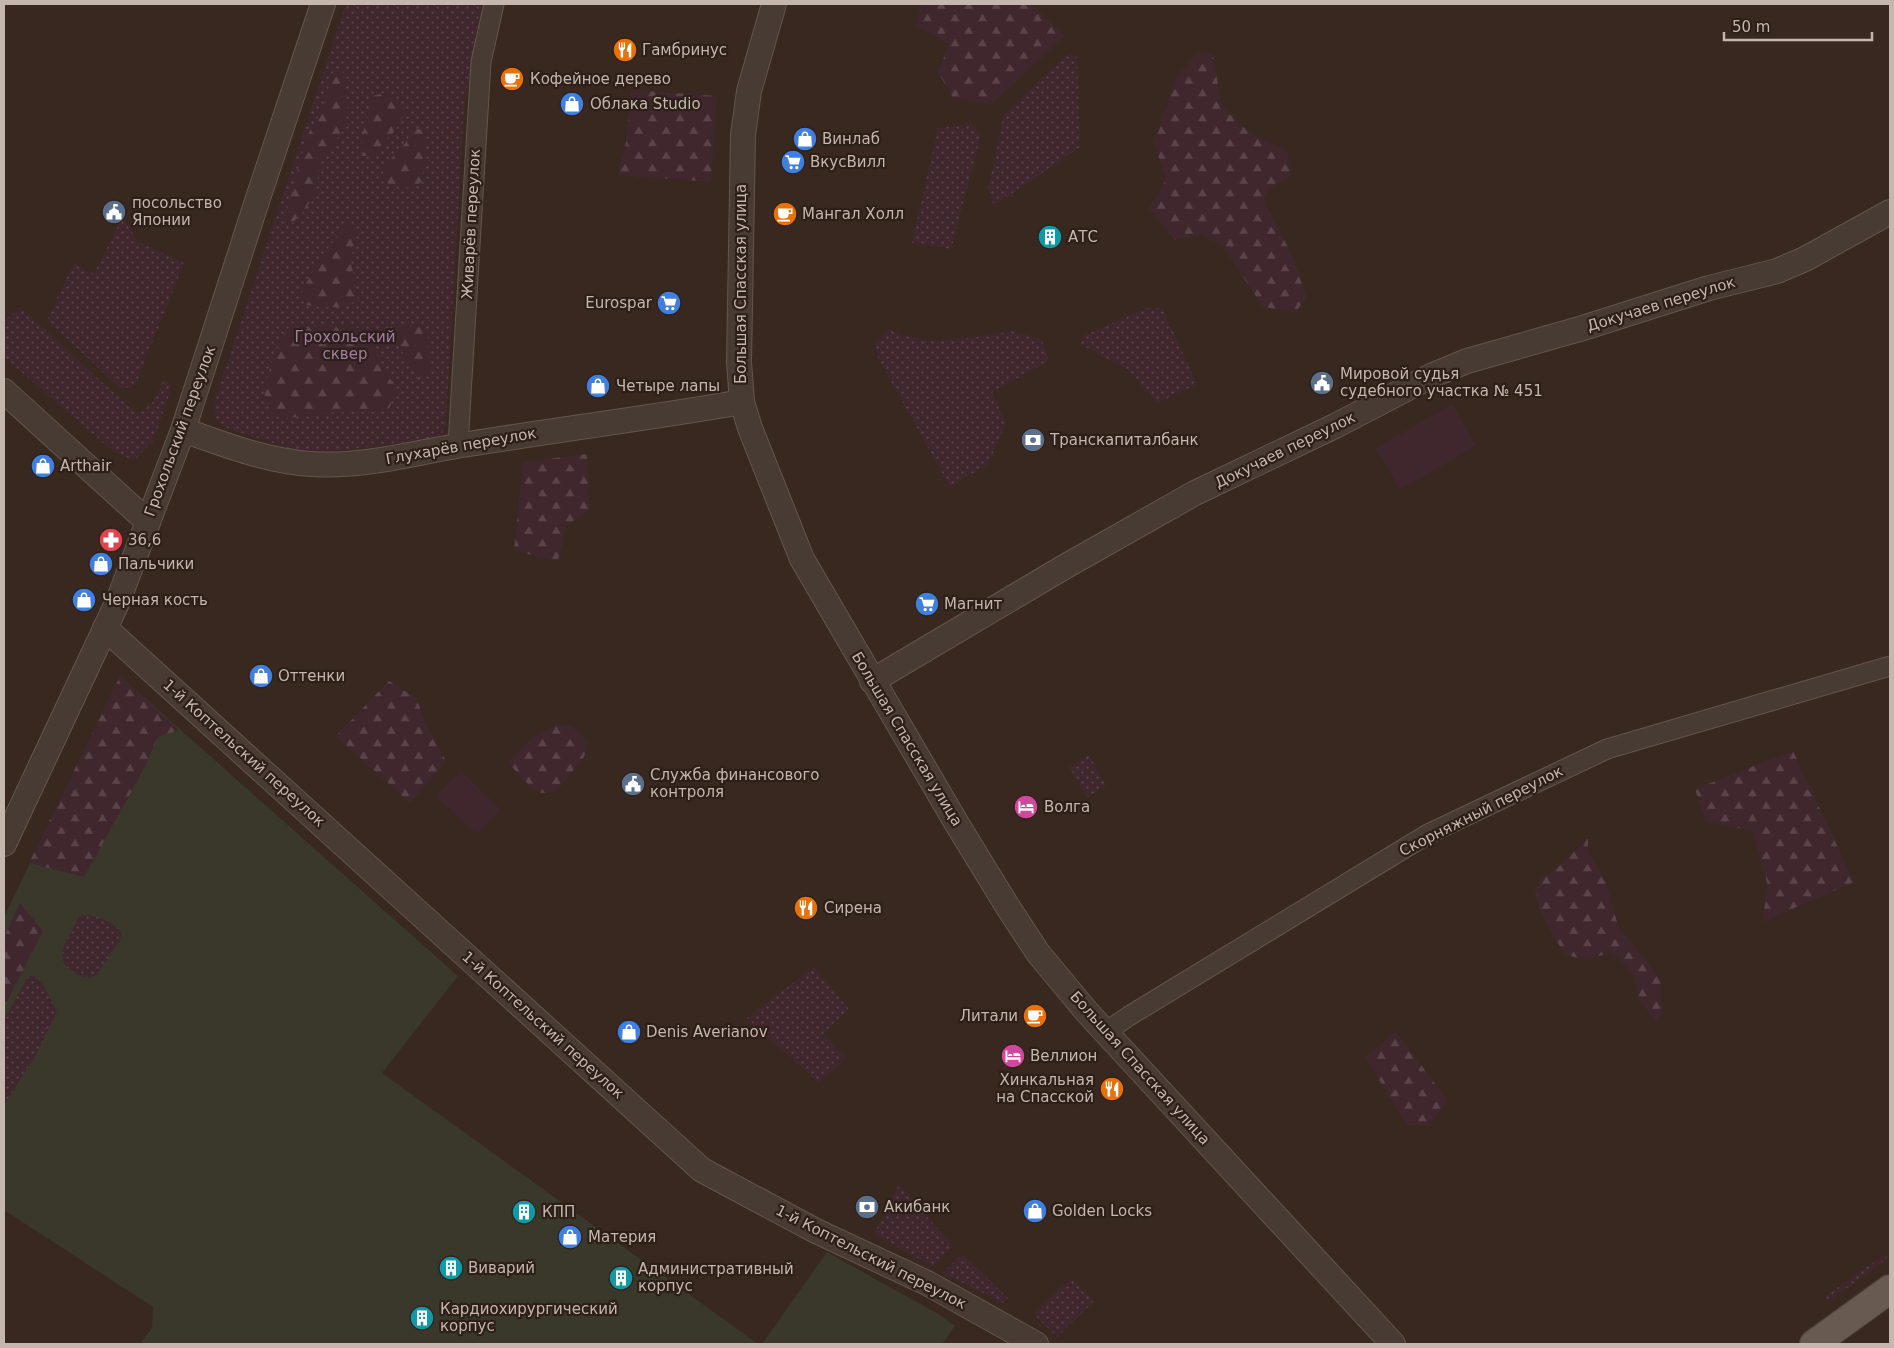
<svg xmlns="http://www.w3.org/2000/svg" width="1894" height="1348" font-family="'DejaVu Sans',sans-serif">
<defs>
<pattern id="grass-dots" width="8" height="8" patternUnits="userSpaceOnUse" patternTransform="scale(1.25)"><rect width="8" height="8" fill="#40272e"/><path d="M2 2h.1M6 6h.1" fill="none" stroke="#5a444a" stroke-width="1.8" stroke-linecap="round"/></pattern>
<pattern id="forest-firs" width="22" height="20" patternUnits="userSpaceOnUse" patternTransform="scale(1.25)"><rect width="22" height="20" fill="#40272e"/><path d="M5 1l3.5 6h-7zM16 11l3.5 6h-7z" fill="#5a444a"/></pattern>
</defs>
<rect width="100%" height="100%" fill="#382820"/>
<!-- medical -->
<g fill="#39382b">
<path d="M120,676L458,976L382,1073L758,1344H140L152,1328L153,1307L4,1210V917Z"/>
<path d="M827,1252L940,1315L955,1326L942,1344H762Z"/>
</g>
<!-- grass -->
<g fill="url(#grass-dots)">
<path d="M346,4H484L477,29L464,108L446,422L443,432L436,438L324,453L292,449L229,429L219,423L214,414V403Z"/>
<path d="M1068,54L1077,56L1080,147L994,206L988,188L1004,115Z"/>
<path d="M971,124L981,136L951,249L912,243L938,128Z"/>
<path d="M123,216L137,241L184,263L135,386L121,389L47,320L74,263L94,274Z"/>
<path d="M20,307L138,415L153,402L164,380L172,385L154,440L134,461L113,451L4,357V321Z"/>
<path d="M1146,308H1162L1197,384L1157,403L1130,371L1082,345L1081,337Z"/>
<path d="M888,330L926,341L969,338L1014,331L1042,340L1048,361L992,392L1006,424L988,464L950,487L878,358L875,343Z"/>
<path d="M1089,755L1106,786L1087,797L1069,767Z"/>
<path d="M85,915C98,916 114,922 122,933L119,942L97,974C91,978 84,978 78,975C74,972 68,969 65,965C56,952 73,929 79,917Z"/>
<path d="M814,967L849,1009L823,1034L846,1058L819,1083L747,1018Z"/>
<path d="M32,975C44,980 51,1001 57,1012L36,1055L4,1105V1020L26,980Z"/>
<path d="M899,1185L953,1246L934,1267L874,1234Z"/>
<path d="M962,1254L1008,1298L1003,1303L943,1273Z"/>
<path d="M1884,1255H1887V1259L1830,1300L1826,1299L1827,1295Z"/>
<path d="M1071,1278L1094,1301L1057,1337L1034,1314Z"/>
</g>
<!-- forest -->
<g fill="url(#forest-firs)">
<path d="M921,4H1030L1065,36L990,105L953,98L938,72L949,44L916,26Z"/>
<path d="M1198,53L1213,55L1222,107L1251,134L1285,149L1288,155L1290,176C1277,184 1263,188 1265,204L1293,257L1306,297L1296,312L1263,307L1222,245L1202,235L1175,240L1149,208L1162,189L1166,177L1154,144L1176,77Z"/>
<path d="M342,67L348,108L345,128L320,161L316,192L305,210L290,225L285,217L307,136L322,111L333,72Z"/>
<path d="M631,90L717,96L711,182L618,175L626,143Z"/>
<path d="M383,93L392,96L407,110L399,125L372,156H362V136L373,96Z"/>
<path d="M414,128L424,130L427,140L422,181L414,188L390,186L383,179V167L404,145Z"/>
<path d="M350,224L356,232L351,262L358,299C343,311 323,307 305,305L301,295C313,268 328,244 350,224Z"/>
<path d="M386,321L396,327L413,324L428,331L429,368L419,380L390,332Z"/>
<path d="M338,323L358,328L366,335L396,389L390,407L381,412H333L282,419L273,415C270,410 266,403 265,397C262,385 280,338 288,328L296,330Z"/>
<path d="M587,454L589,510L567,525L558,561L514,551L523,462Z"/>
<path d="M120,676L179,730L158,737L145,767L84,877L29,863Z"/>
<path d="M389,681L416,698L429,730L446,761L410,803L336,736Z"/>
<path d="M558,723L572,727L588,742L584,757L560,787L551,793H541L532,788L508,763L530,740Z"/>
<path d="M1793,751L1854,882L1762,922L1768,886L1753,831L1705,821L1695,789Z"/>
<path d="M1588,838V852L1607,885L1618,926L1661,980V1001L1664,1011L1656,1023L1639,998L1634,977L1618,957L1608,953L1587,960L1566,955C1558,943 1529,900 1537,885C1540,877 1551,873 1557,868C1568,858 1578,848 1588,838Z"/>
<path d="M20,903L43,931L4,1008V937Z"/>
<path d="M1396,1032L1448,1101L1429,1125H1407L1365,1057Z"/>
</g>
<!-- garden -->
<g fill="#40272e">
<path d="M1452,404L1476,446L1400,490L1376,448Z"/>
<path d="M461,771L500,809L499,812L477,834L437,798L438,794Z"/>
</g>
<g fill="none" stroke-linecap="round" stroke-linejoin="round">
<!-- minor casing -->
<g stroke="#63564e" stroke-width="21">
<g id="minor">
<path d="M458,445L481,62L494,4"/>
<path d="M1106,1032L1129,1016L1428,834L1607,749L1890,666"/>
</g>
</g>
<!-- tertiary casing -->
<g stroke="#63564e" stroke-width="26">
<g id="tertiary">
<path d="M774,4L749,91L743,135L739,362L742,402L750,428L802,559L957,824L1006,904L1038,953L1087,1012L1393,1344"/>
<path d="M4,391L148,522"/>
<path d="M183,430C225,445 267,461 311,464C365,468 416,452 469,444C560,429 651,418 742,402"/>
<path d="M105,628L702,1170L816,1231L927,1283L1036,1344"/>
<path d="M872,681L1066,566L1195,493L1335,426L1433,375L1467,361L1583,328L1709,288L1777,271L1805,259L1890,212"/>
<path d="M4,844L118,601L183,430L258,198L323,4"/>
</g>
</g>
<!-- primary casing -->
<g stroke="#52443d" stroke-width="30">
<path id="primary" d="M1814,1344L1890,1289"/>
</g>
<!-- minor -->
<use href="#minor" stroke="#483b33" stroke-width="19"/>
<!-- tertiary -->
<use href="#tertiary" stroke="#483b33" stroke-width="24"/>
<!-- primary -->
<use href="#primary" stroke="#685951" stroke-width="28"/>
</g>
<!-- icons -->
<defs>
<g id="restaurant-disc" transform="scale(1.25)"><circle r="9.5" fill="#e8710a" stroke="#2c2019"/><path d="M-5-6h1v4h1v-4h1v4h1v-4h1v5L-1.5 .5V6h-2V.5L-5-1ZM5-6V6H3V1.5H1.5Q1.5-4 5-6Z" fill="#fff"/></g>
<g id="cafe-disc" transform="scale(1.25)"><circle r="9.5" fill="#e8710a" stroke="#2c2019"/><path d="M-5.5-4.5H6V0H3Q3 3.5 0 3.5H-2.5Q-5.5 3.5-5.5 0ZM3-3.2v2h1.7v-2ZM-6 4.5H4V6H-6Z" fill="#fff"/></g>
<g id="shop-disc" transform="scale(1.25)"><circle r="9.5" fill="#3f7fe0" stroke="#2c2019"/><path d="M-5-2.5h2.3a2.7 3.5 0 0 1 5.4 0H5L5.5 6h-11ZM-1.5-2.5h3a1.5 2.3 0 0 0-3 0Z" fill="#fff"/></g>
<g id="supermarket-disc" transform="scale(1.25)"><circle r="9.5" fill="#3f7fe0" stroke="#2c2019"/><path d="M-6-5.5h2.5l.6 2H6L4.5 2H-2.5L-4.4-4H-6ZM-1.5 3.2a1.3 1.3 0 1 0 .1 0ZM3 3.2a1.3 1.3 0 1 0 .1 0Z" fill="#fff"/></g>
<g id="civic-disc" transform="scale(1.25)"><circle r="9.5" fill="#5c6f8a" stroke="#2c2019"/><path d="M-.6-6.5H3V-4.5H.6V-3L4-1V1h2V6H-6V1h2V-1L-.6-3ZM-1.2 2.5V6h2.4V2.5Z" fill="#fff"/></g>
<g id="building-disc" transform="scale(1.25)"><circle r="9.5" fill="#0f9aa8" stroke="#2c2019"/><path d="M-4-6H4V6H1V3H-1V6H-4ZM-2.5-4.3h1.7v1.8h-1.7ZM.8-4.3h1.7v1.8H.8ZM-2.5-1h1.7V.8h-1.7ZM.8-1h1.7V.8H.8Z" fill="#fff"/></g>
<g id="bank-disc" transform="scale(1.25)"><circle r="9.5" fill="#5c6f8a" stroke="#2c2019"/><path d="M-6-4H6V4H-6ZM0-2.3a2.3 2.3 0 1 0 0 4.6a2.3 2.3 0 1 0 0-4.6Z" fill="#fff"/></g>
<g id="pharmacy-disc" transform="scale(1.25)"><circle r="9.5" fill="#e0444e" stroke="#2c2019"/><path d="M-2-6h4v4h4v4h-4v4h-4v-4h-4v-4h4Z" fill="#fff"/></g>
<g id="hotel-disc" transform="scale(1.25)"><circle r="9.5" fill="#d1479c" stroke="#2c2019"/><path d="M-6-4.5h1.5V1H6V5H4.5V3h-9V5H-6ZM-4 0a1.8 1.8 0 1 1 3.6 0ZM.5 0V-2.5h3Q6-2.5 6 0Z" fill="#fff"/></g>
</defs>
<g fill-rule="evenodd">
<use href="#restaurant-disc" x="625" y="50"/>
<use href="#cafe-disc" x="512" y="79"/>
<use href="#shop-disc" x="572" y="104"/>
<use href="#shop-disc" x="805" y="139"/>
<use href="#supermarket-disc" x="793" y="162"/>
<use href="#civic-disc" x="114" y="212"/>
<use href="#cafe-disc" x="785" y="214"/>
<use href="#building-disc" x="1050" y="237"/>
<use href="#supermarket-disc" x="669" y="303"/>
<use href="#civic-disc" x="1322" y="383"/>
<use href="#shop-disc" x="598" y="386"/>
<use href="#bank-disc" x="1033" y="440"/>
<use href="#shop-disc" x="43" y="466"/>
<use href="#pharmacy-disc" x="111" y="540"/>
<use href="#shop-disc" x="101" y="564"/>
<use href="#shop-disc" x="84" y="600"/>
<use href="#supermarket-disc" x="927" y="604"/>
<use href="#shop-disc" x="261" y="676"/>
<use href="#civic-disc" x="633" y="784"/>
<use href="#hotel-disc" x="1026" y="807"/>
<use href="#restaurant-disc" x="806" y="908"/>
<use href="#cafe-disc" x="1035" y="1016"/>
<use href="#shop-disc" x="629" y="1032"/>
<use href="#hotel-disc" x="1013" y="1056"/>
<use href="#restaurant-disc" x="1112" y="1089"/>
<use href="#bank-disc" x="867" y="1207"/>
<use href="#shop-disc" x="1035" y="1211"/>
<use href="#building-disc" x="524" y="1212"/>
<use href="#shop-disc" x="570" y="1237"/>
<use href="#building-disc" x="451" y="1268"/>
<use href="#building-disc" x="621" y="1278"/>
<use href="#building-disc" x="422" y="1318"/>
</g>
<g text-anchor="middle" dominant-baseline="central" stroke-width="4.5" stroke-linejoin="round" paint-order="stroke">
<!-- poi labels -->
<g font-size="15" fill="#c5b6ae" stroke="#2c2019" text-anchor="start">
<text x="642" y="50">Гамбринус</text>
<text x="530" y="79">Кофейное дерево</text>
<text x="590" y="104">Облака Studio</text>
<text x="822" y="139">Винлаб</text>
<text x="810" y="162">ВкусВилл</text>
<text x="132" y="203">посольство<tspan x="132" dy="17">Японии</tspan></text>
<text x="802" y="214">Мангал Холл</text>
<text x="1068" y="237">АТС</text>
<text x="652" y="303" text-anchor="end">Eurospar</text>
<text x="1340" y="374">Мировой судья<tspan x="1340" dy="17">судебного участка № 451</tspan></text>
<text x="616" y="386">Четыре лапы</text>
<text x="1050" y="440">Транскапиталбанк</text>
<text x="60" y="466">Arthair</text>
<text x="128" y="540">36,6</text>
<text x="118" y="564">Пальчики</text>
<text x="102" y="600">Черная кость</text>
<text x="944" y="604">Магнит</text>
<text x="278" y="676">Оттенки</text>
<text x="650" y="775">Служба финансового<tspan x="650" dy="17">контроля</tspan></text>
<text x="1044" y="807">Волга</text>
<text x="824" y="908">Сирена</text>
<text x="1018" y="1016" text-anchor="end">Литали</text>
<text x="646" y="1032">Denis Averianov</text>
<text x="1030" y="1056">Веллион</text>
<text x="1094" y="1080" text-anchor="end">Хинкальная<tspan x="1094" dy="17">на Спасской</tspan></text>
<text x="884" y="1207">Акибанк</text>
<text x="1052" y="1211">Golden Locks</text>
<text x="542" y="1212">КПП</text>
<text x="588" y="1237">Материя</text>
<text x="468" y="1268">Виварий</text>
<text x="638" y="1269">Административный<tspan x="638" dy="17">корпус</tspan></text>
<text x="440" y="1309">Кардиохирургический<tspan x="440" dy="17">корпус</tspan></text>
</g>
<!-- street labels -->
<g font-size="15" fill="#c5b6ae" stroke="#2c2019">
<text transform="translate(471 224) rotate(-87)">Живарёв переулок</text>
<text transform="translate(741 284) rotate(-90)">Большая Спасская улица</text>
<text transform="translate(1661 304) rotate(-17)">Докучаев переулок</text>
<text transform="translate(180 431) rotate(-70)">Грохольский переулок</text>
<text transform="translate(461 446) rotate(-10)">Глухарёв переулок</text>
<text transform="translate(1285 450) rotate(-26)">Докучаев переулок</text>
<text transform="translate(907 739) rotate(59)">Большая Спасская улица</text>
<text transform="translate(244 753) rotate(42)">1-й Коптельский переулок</text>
<text transform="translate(1481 811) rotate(-27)">Скорняжный переулок</text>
<text transform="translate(543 1025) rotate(42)">1-й Коптельский переулок</text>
<text transform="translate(1140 1068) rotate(48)">Большая Спасская улица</text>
<text transform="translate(871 1257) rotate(27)">1-й Коптельский переулок</text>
</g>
<!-- park labels -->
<g font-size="15" fill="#a57ca5" stroke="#2c2019">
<text x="345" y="337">Грохольский<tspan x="345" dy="17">сквер</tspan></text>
</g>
</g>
<!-- border -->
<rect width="1894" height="1348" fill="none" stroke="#c5b6ae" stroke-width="10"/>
<!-- scale -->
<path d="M1724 32v8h148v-8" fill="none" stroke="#c5b6ae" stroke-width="2.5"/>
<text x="1732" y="32" font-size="15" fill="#c5b6ae" stroke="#2c2019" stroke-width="4" paint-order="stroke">50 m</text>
</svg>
